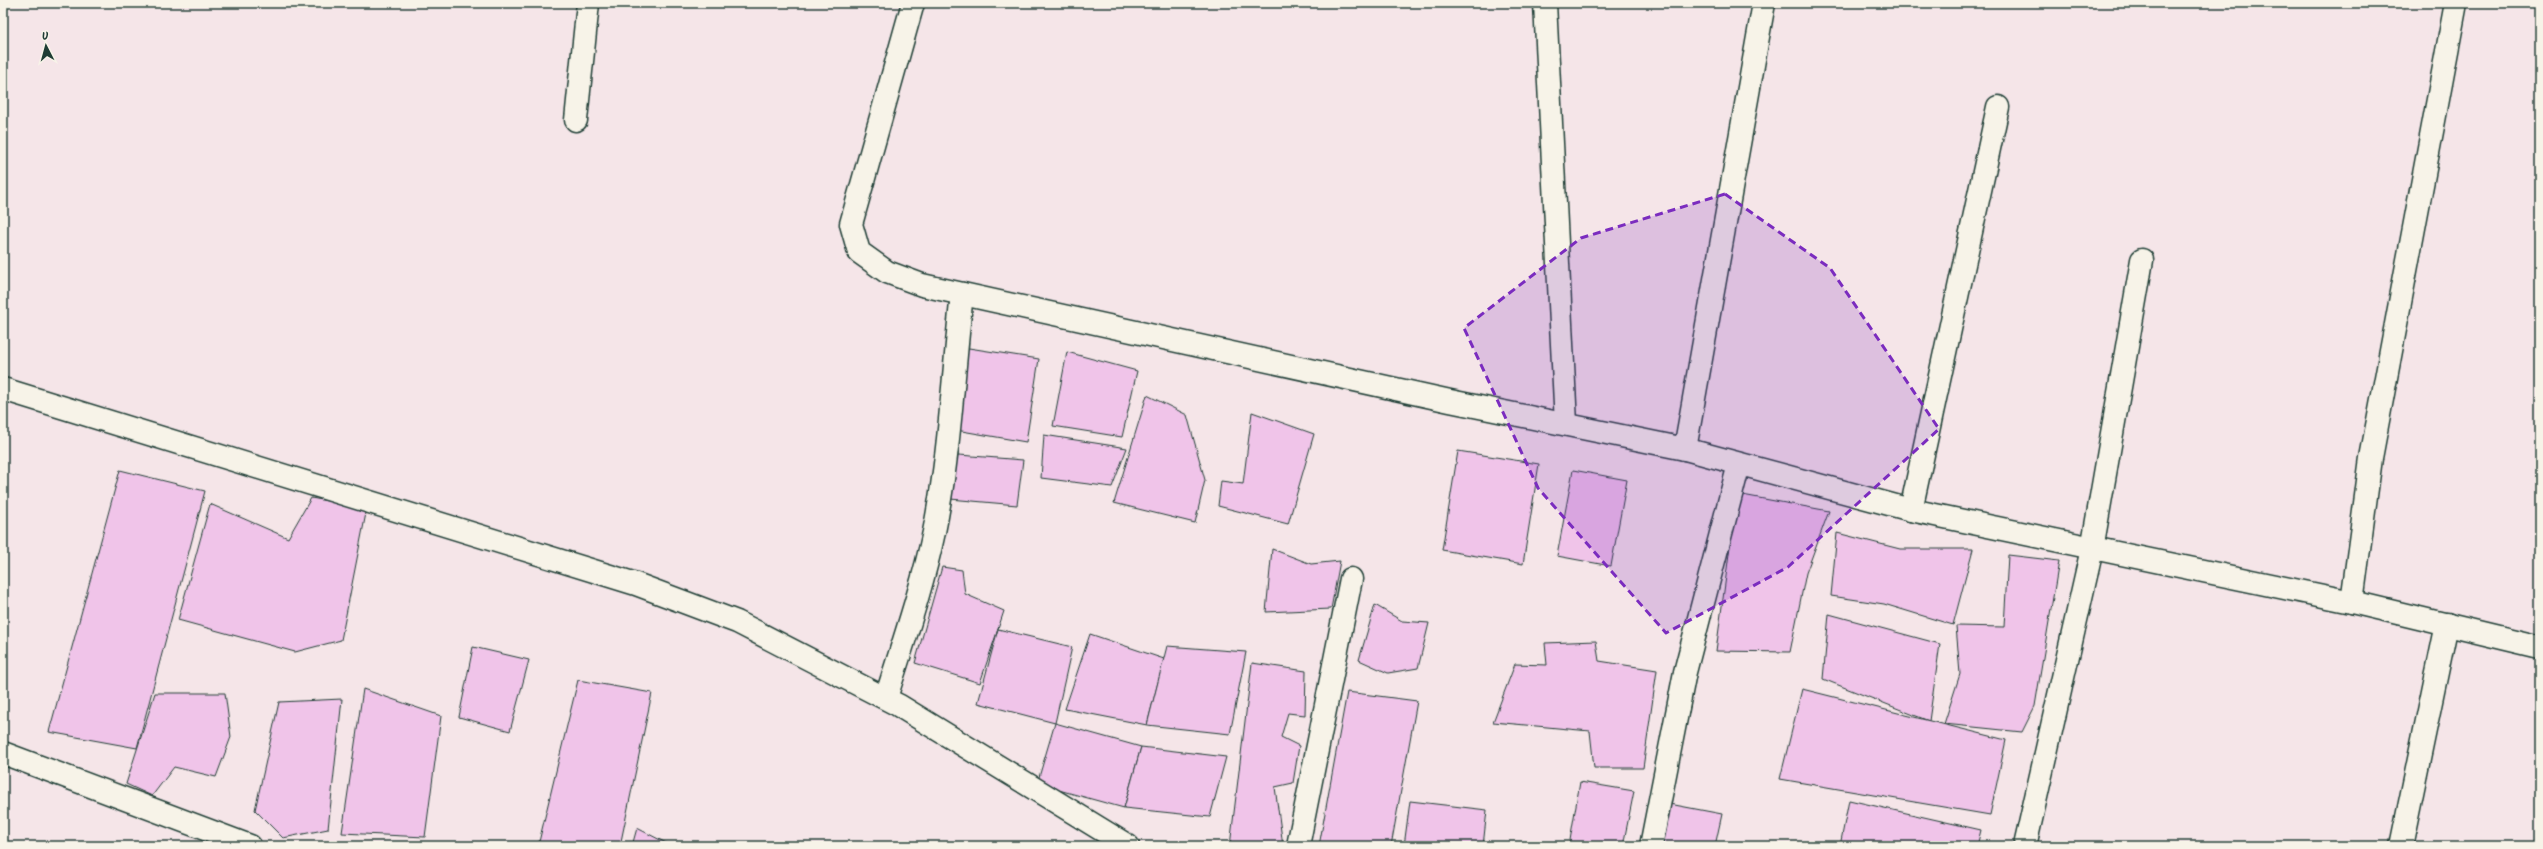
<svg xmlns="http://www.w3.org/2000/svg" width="2543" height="849" font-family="Kalam,sans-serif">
<rect width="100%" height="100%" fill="#f5e5e8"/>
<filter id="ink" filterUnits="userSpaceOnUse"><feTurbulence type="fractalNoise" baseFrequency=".025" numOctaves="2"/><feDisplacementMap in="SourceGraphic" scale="8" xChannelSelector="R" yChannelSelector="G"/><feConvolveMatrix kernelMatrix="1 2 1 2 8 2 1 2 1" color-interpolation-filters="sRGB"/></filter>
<g filter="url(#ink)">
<!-- building -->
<g fill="#f0c4e9" stroke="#1f3d34">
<path d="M956,346L1039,359L1026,442L950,429Z"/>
<path d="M1067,352L1137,371L1122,437L1053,426Z"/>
<path d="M1147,395L1187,415L1205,480L1195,523L1114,503Z"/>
<path d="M1252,412L1314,434L1288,524L1218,506L1221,481L1243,484Z"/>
<path d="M1044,435L1127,448L1112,487L1041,478Z"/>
<path d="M1458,451L1539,464L1523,564L1442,550Z"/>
<path d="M946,454L1023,460L1017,505L939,498Z"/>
<path d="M120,470L205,491L137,748L49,732Z"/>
<path d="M1573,470L1627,480L1611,566L1557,556Z"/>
<path d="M1737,494L1829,511L1806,573L1790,652L1716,651Z"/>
<path d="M311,498L367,508L341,640L295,652L178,620L210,504L288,538Z"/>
<path d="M1837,533L1900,549H1973L1953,625L1884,604L1831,596Z"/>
<path d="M1272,549L1311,564L1340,561L1331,609L1266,612Z"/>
<path d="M2008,555L2059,561L2035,706L2022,732L1944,724L1960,674L1956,626L2004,627Z"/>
<path d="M942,567L962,570L965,594L1004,611L980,683L915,663Z"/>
<path d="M1375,605L1402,621L1429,623L1418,668L1388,673L1359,660Z"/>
<path d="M1829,614L1940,644L1929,721L1823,679Z"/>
<path d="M998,629L1072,647L1055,723L978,703Z"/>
<path d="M1090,634L1164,659L1147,725L1065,709Z"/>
<path d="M1596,641L1599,661L1657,670L1643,768H1594L1590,731L1493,722L1515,664L1547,665L1545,643Z"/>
<path d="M1167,646L1246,652L1230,734L1147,725Z"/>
<path d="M473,647L529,660L510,731L459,717Z"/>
<path d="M1252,663L1306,671L1305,715L1288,713L1281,737L1299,746L1293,783L1275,787L1283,846H1230Z"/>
<path d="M578,680L652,693L620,846H538Z"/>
<path d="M363,689L441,716L425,837L342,833Z"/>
<path d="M1802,689L2006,740L1990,815L1780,779Z"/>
<path d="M1347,692L1417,701L1391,846H1319Z"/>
<path d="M155,693H225L231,737L216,777L174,767L152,796L126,784Z"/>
<path d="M342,699L328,829L283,838L255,810L279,702Z"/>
<path d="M1055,723L1141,747L1124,808L1037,784Z"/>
<path d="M1141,747L1226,757L1210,817L1124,808Z"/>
<path d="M1580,782L1634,791L1623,846H1569Z"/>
<path d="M1849,800L1981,830L1977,846H1840Z"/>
<path d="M1410,801L1487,810L1483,846H1404Z"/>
<path d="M1664,803L1722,814L1715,846H1655Z"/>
<path d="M637,828L672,846H632Z"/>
</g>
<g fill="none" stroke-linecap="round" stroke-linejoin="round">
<!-- street casing -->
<g stroke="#1f3d34" stroke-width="25">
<g id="street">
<path d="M913,3L851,224L859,252L887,272L922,285L1450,401L1685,449L1911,510L2352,602L2540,647"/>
<path d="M1545,3L1566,424"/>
<path d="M576,120L588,3"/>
<path d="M3,389L636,584L737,622L898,705L1128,846"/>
<path d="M1685,449L1764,3"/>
<path d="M1911,510L1998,107"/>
<path d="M2352,602L2371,458L2456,3"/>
<path d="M886,698C903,643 922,588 934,532C950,454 953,373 962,294"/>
<path d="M3,753L250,846"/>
<path d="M1298,846L1351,579"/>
<path d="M1651,846L1685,672L1739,464"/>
<path d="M2025,846L2092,549L2142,260"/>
<path d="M2401,846L2447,624"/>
</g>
</g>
<!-- street -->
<use href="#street" stroke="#f7f3e8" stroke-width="22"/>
</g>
</g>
<!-- marked area -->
<path fill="#7b2cbf" fill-opacity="0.2" stroke="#7b2cbf" stroke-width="3" stroke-dasharray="8 5" stroke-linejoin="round" d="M1725,194L1830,268L1939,429L1788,567L1666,633L1538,488L1464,328L1581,238Z"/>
<!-- margin -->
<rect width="2543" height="849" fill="none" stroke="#f7f3e8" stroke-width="16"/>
<rect x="8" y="8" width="2527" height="833" fill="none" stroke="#1f3d34" stroke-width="1.5" filter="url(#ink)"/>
<!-- north arrow -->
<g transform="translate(46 46) rotate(354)" stroke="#f7f3e8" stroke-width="3" paint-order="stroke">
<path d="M0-3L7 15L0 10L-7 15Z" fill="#1f3d34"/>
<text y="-6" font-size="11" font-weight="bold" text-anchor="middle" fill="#1f3d34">U</text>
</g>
</svg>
